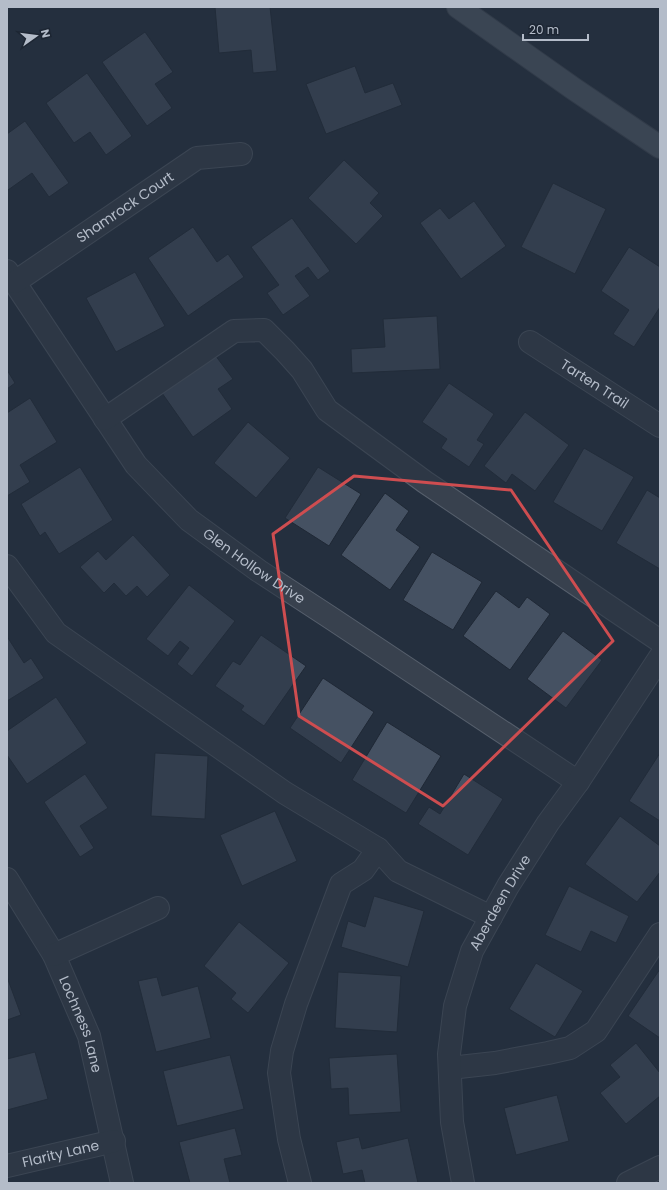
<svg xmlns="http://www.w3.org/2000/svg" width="667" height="1190" font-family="Poppins,sans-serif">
<rect width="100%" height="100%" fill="#242f3e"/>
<!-- building -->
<g fill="#455162" stroke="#1f2835">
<path d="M215,7H270L277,71L253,73L251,50L219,53Z"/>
<path d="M145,32L173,72L155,84L172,108L147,126L102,62Z"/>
<path d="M355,66L365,93L393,83L402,105L326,134L306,84Z"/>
<path d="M87,73L132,136L106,155L90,132L74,143L46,103Z"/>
<path d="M25,121L69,183L49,197L32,173L8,190L7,188V134Z"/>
<path d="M344,160L379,193L370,203L383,216L356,244L308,198Z"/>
<path d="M553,183L606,209L575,274L521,247Z"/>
<path d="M474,201L506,246L461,279L420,223L440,208L449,219Z"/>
<path d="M292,218L330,271L318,280L308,267L295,276L310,296L283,315L267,293L279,285L251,247Z"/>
<path d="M193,227L217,262L228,254L244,277L188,316L148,258Z"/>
<path d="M629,247L660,267V307L634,347L613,334L629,310L601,291Z"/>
<path d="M135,272L165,326L116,352L86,298Z"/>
<path d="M437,316L440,369L352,373L351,349L385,347L383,319Z"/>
<path d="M215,355L233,379L218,389L232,409L193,437L162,393Z"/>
<path d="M7,370L15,383L7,389Z"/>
<path d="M449,383L494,414L477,440L484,444L469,467L441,448L447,439L422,422Z"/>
<path d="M30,398L57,442L20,465L30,482L7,496V413Z"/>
<path d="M525,412L569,445L535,491L512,474L506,483L484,466Z"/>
<path d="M248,422L290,458L256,498L214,463Z"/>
<path d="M584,448L634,477L602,531L553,502Z"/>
<path d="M80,467L113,520L59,554L45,532L40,536L21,504Z"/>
<path d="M318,467L361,494L329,546L285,518Z"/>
<path d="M647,490L660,498V569L616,543Z"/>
<path d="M385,493L409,511L396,530L420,547L390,590L341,555Z"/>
<path d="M133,535L170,575L147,597L137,586L126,596L114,583L104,593L80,567L98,551L106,560Z"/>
<path d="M432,552L482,582L453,630L403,600Z"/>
<path d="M189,585L235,621L192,676L177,664L189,648L180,641L168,656L146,639Z"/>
<path d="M496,591L519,608L527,597L550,614L510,670L463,636Z"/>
<path d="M563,631L602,660L566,708L527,679Z"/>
<path d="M261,635L306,666L264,726L241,710L244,706L215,686L233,661L240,665Z"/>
<path d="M8,638L24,663L31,658L44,678L7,701V639Z"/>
<path d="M323,678L374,712L341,763L290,728Z"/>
<path d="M56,697L87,743L27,784L7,755V731Z"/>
<path d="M387,722L441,756L406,813L352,780Z"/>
<path d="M155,753L208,756L205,819L151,816Z"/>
<path d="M660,753V821L629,801Z"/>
<path d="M85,774L108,808L80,826L94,848L80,857L44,802Z"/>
<path d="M464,774L503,799L468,855L418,824L429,807L440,814Z"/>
<path d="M275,811L297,861L242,886L220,835Z"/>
<path d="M620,816L660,846V872L637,902L585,864Z"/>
<path d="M569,886L629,916L616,943L591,931L581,952L545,935Z"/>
<path d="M374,896L424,911L408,967L341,947L348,921L365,927Z"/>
<path d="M239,922L289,963L248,1013L231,999L236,993L204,966Z"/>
<path d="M536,963L583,991L555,1037L509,1009Z"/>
<path d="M660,969V1038L628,1016Z"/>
<path d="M338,972L401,976L397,1032L335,1028Z"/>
<path d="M7,977L21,1015L7,1020Z"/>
<path d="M157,977L162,996L198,986L211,1038L156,1052L138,981Z"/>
<path d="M636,1043L660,1073V1096L626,1124L600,1093L620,1077L610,1065Z"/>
<path d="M35,1052L48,1099L7,1110V1059Z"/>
<path d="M397,1054L401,1112L349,1115L348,1088L331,1089L329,1058Z"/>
<path d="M230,1055L244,1109L177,1126L163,1071Z"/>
<path d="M557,1095L569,1141L516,1155L504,1108Z"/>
<path d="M235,1128L242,1155L224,1159L230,1183H190L179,1142Z"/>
<path d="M359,1137L362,1149L408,1138L418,1183H365L362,1170L343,1174L336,1142Z"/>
</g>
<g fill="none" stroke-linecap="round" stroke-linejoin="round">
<!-- minor casing -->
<g stroke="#565f6c" stroke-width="24">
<g id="minor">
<path id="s1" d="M7,271L136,465L189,520L259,571L331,618L578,782"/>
<path id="s2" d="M15,282L197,158L241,154"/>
<path id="s3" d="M530,342L660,426"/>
<path d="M105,419L234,331L264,330L285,351L302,370L327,410L425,482L660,641"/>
<path d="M7,566L56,633L285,793L378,849"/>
<path id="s4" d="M7,879L54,955L89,1036L122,1183"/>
<path d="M54,955L158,908"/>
<path d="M450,1068L495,1063L548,1053L570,1048L596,1031L660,934"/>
<path id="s5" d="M7,1166L114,1141"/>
<path d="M300,1183L289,1139L279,1073L282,1051L296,1004L341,884L363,870L378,849L398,871L491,917"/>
<path id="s6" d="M463,1183L452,1122L449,1054L455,1006L472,951L508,886L548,823L578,782L660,657"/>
<path d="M628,1183L660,1167"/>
</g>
</g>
<!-- major casing -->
<g stroke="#414a57" stroke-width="24">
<path id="major" d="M458,7L574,89L660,147"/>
</g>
<!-- minor -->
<use href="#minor" stroke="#38414e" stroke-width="22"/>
<!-- major -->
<use href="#major" stroke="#56606e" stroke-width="22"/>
</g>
<!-- marked area -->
<path d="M0 0H667V1190H0ZM354,476L511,490L613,641L443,806L299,716L273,534Z" fill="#242f3e" fill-opacity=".55" fill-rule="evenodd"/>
<path fill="none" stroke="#ce4d50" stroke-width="3" stroke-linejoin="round" d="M354,476L511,490L613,641L443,806L299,716L273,534Z"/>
<g text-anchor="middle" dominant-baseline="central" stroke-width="3" stroke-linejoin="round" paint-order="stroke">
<!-- street labels -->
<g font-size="14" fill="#b4bcc9" stroke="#1d2633">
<text stroke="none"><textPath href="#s2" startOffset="133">Shamrock Court</textPath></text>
<text stroke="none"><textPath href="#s3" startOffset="77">Tarten Trail</textPath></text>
<text stroke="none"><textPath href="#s1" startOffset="389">Glen Hollow Drive</textPath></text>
<text stroke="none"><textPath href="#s6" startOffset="292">Aberdeen Drive</textPath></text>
<text stroke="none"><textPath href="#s4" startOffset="164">Lochness Lane</textPath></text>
<text stroke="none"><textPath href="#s5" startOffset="55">Flarity Lane</textPath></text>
</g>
</g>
<!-- border -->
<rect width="667" height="1190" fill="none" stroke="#b4bcc9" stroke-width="16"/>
<!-- north arrow -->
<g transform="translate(36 36) rotate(76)" stroke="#1d2633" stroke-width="3" paint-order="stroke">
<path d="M0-3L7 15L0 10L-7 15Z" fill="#b4bcc9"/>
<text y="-6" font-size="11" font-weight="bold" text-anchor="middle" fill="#b4bcc9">N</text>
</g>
<!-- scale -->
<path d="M523 34v6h65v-6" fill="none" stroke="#b4bcc9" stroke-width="2"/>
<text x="529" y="34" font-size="12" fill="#b4bcc9" stroke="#1d2633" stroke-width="3" paint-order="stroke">20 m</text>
</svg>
